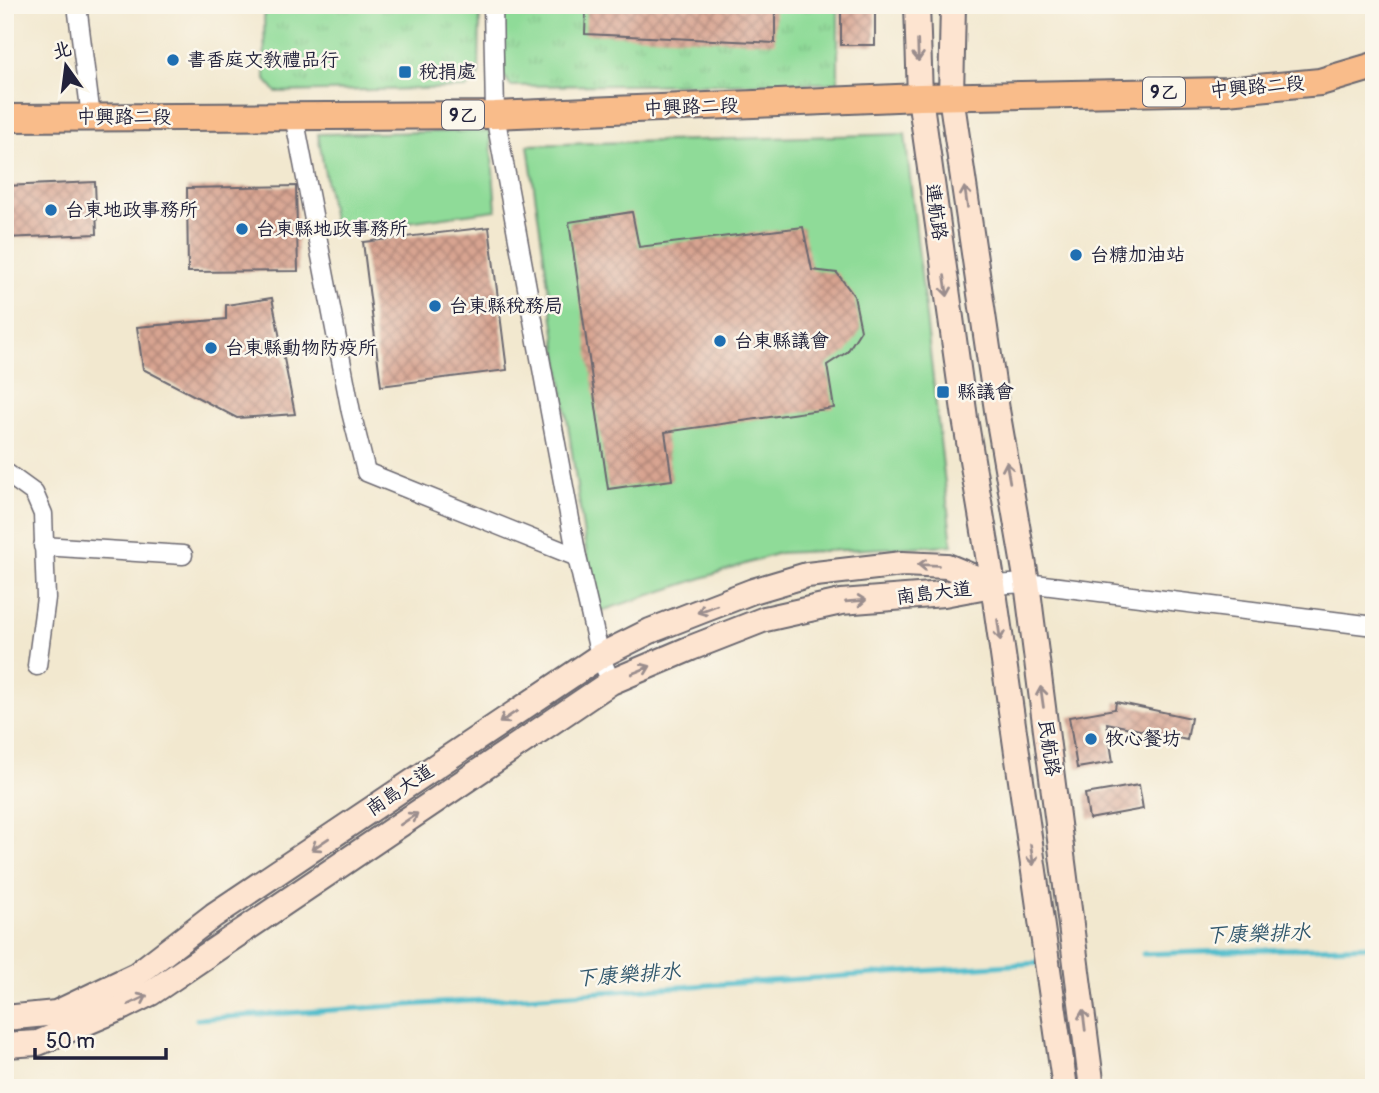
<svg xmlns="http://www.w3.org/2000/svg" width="1379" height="1093" font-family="Pangolin,'LXGW WenKai TC',sans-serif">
<defs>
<pattern id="grass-tufts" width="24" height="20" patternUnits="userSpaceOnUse" patternTransform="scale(1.75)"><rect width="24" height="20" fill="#8fdb98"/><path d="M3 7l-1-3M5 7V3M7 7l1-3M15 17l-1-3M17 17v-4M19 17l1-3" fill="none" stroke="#7bbc84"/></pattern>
<pattern id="building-cross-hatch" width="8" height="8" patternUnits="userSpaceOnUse" patternTransform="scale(1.75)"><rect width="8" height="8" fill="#d8a491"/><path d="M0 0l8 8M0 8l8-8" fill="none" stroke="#af8578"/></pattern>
</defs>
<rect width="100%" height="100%" fill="#fbf7ec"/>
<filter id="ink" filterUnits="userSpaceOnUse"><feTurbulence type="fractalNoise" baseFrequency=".0143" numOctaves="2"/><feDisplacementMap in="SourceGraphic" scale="14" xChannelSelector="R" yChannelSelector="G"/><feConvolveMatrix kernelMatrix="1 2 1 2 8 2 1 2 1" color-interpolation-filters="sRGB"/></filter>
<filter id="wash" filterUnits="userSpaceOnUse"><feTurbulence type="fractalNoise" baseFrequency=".00686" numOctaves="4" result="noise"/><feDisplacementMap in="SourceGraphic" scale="28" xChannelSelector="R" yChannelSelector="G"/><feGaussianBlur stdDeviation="1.57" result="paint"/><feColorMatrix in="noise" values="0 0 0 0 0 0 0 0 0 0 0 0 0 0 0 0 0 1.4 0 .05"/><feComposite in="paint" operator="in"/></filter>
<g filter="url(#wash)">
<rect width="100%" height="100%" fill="#f2e8cf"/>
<!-- grass -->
<g fill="url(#grass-tufts)" stroke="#587e6a" stroke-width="2">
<path d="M264,5H480L479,75L467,88L276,92L265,79Z"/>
<path d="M503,5H838V83L511,86L503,75Z"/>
</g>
<!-- garden -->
<g fill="#8fdb98" stroke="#587e6a" stroke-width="2">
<path d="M490,131L496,210L335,232L318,134Z"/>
<path d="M905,134L952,545L779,553L595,613L528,145Z"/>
</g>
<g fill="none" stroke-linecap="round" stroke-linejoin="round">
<!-- stream -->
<g stroke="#51bdcc" stroke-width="5">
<path d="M1143,954L1374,946"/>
<path d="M197,1019L1039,963"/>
</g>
</g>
<g id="blocks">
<!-- building -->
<g fill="url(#building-cross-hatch)">
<path d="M586,5H775V43L585,34Z"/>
<rect x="841" y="5" width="34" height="40"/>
<path d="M95,182L97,234L5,238V186Z"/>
<path d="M296,186L298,271L188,272L187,188Z"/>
<path d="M632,212L639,247L803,227L812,270L837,273L854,296L861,330L847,352L827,365L834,408L665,432L672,480L608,489L569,222Z"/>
<path d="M489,227L507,370L381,386L363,242Z"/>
<path d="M272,298L295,414L237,418L143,369L137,327L226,319V305Z"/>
<path d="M1116,702L1191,718L1187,740L1107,723L1113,762L1077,768L1069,717L1115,709Z"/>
<path d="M1139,785L1143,809L1089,819L1085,794Z"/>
</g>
</g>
</g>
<g filter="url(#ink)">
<use href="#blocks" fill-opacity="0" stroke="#6b676f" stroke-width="2"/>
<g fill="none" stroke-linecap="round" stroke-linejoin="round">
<!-- street casing -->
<g stroke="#6b676f" stroke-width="21">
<g id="street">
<path d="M77,5L91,117"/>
<path d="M493,5L495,115L577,557L600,656L611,682"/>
<path d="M294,116L351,412L366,472L577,557"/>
<path d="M5,472L34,493L43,514L46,598L37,666"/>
<path d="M43,546L183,555"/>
<path d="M993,585L1027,583L1374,626"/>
</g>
</g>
<!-- secondary casing -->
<g stroke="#6b676f" stroke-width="28">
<g id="secondary">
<path d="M917,5L920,97L965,418L993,585L1065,1088"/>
<path d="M953,5L951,96L997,410L1027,583L1092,1088"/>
<path d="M5,1018L56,1013L136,975L214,915L600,656L650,631L701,611L753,591L807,575L902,564L947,566L993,585"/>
<path d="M5,1045L38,1043L123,1007L151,993L611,682L691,648L765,619L841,602L944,594L992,585"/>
</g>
</g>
<!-- primary casing -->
<g stroke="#6b676f" stroke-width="30">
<path id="primary" d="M5,118L495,115L920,97L1226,91L1320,82L1374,66"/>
</g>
<!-- street -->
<use href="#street" stroke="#fff" stroke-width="18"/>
<!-- secondary -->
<use href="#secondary" stroke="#fde4d0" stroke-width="24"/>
<!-- primary -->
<use href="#primary" stroke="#f9bc8a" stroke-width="26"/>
</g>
<!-- one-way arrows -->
<defs><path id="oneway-shaft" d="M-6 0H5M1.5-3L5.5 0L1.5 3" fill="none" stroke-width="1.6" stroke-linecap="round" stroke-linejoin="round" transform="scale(1.75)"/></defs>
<g stroke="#9a8d8d">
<use href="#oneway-shaft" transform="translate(918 51) rotate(88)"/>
<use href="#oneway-shaft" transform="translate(966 197) rotate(-98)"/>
<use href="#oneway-shaft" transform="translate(946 286) rotate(82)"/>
<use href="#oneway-shaft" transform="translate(1008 472) rotate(-100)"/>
<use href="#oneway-shaft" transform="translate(928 565) rotate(-178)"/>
<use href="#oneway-shaft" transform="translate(856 601) rotate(-5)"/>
<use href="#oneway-shaft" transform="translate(707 609) rotate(159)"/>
<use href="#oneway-shaft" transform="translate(999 630) rotate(82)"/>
<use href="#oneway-shaft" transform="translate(641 670) rotate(-22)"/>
<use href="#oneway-shaft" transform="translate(1042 697) rotate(-98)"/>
<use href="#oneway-shaft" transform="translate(508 717) rotate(146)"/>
<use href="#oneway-shaft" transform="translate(409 819) rotate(-34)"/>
<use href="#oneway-shaft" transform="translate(320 844) rotate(146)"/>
<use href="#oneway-shaft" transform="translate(1032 855) rotate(82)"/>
<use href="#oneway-shaft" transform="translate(138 1000) rotate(-26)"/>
<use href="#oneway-shaft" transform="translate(1084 1020) rotate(-97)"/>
</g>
</g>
<!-- markers -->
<g fill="#1f6fb2" stroke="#fbf7ec" stroke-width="2.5">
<circle cx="173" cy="60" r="7"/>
<rect x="398" y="65" width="14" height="14" rx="3.5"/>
<circle cx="51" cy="210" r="7"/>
<circle cx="242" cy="229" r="7"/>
<circle cx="1076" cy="255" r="7"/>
<circle cx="435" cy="306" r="7"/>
<circle cx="720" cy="341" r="7"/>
<circle cx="211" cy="348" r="7"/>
<rect x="936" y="385" width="14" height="14" rx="3.5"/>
<circle cx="1091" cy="739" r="7"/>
</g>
<g text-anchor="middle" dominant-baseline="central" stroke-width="5" stroke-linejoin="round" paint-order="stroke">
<!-- shield labels -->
<g fill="#fbf7ec" stroke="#636270" stroke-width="2">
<rect x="1143" y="77.5" width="42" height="29" rx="5"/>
<rect x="442" y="100.5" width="42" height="29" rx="5"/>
</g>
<g font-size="18" font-weight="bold" fill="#22223b">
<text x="1164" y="92">9乙</text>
<text x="463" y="115">9乙</text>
</g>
<!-- poi labels -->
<g font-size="19" fill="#22223b" stroke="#fbf7ec" text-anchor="start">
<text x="187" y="60">書香庭文教禮品行</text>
<text x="419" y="72">稅捐處</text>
<text x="65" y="210">台東地政事務所</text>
<text x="256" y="229">台東縣地政事務所</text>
<text x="1090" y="255">台糖加油站</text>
<text x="449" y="306">台東縣稅務局</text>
<text x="734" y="341">台東縣議會</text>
<text x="225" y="348">台東縣動物防疫所</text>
<text x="957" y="392">縣議會</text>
<text x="1105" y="739">牧心餐坊</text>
</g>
<!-- street labels -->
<g font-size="19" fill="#22223b" stroke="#fbf7ec">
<text transform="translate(1257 87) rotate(-5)">中興路二段</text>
<text transform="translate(691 107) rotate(-2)">中興路二段</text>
<text x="124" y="117">中興路二段</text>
<text transform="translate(936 212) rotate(82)">連航路</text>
<text transform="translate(934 593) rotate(-7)">南島大道</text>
<text transform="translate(1049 748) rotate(82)">民航路</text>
<text transform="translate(400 790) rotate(-34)">南島大道</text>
</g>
<!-- water labels -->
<g font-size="21" font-style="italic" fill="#32586e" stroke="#fbf7ec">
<text transform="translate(1258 934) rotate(-2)">下康樂排水</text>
<text transform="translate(628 975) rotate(-4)">下康樂排水</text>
</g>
</g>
<!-- margin -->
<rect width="1379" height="1093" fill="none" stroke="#fbf7ec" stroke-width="28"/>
<!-- north arrow -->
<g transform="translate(66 66) rotate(346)" stroke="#fbf7ec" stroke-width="5" paint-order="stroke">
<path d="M0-5L12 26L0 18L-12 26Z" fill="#22223b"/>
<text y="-10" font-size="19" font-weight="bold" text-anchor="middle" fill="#22223b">北</text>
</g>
<!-- scale -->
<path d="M35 1048v10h131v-10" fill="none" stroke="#22223b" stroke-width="3.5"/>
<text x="46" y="1048" font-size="21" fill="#22223b" stroke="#fbf7ec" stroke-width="5" paint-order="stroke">50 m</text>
</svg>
